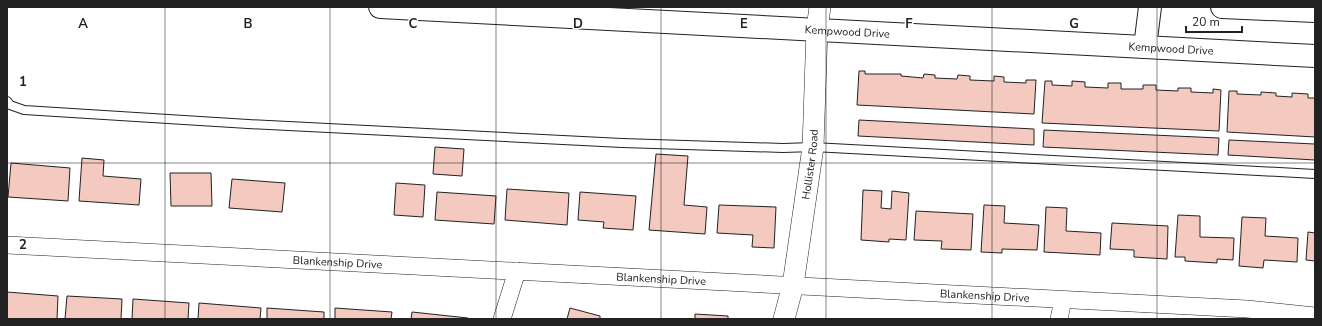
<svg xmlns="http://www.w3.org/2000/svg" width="1322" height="326" font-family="'Nunito Sans',sans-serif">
<rect width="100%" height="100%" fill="#fff"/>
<!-- building -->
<g fill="#f3c9c0" stroke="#222">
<path d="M859,71H865V74H901V76L923,78L924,74L935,75V78L957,79L958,75L970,76V80L994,81V76L1004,77V82L1026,83V80H1036L1034,114L857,105Z"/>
<path d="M1045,81H1052V85L1072,86V81L1085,82V87L1108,88V83H1121V89H1143V85H1156V90L1178,91V88H1191V92L1213,93V89L1221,90L1219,131L1042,123Z"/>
<path d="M1229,91H1237V94L1261,95V92L1276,93V96L1292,97V93L1308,94V98H1315V137L1227,132Z"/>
<path d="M859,120L1034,129V145L858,136Z"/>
<path d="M1044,130L1219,138L1218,155L1043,147Z"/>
<path d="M1229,140L1315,144V160L1228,155Z"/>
<path d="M435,147L464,149L462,176L433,174Z"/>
<path d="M656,154L688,156L684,205L707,207L705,234L649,230Z"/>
<path d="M82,158L104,160L103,176L141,179L139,205L79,201Z"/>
<path d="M11,163L70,168L68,201L8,197Z"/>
<path d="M170,173H211L212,206H171Z"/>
<path d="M232,179L285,183L282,212L229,208Z"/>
<path d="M396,183L425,185L423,217L394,215Z"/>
<path d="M507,189L569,193L567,225L505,220Z"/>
<path d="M863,190L882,191L881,208L891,209L892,191L909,193L906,240L889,239V242L861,240Z"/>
<path d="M437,192L496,196L494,224L435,220Z"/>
<path d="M580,192L636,196L633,230L603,228L604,222L578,220Z"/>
<path d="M719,205L776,207L774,248L752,247L753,235L717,233Z"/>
<path d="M984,205L1005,206L1004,223L1039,225L1037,250L1002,249V253L981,252Z"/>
<path d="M1046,207L1067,208L1066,231L1101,233L1100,255L1044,252Z"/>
<path d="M916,211L973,214L971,250L941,249L942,241L914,240Z"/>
<path d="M1178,215L1200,216V237L1234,238L1233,260L1217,259V263L1185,261V257H1175Z"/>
<path d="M1242,217L1266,218L1265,236L1298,238L1297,262L1264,260L1263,268L1239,266Z"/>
<path d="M1112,223L1168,226L1167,259L1134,257V250L1110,249Z"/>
<path d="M1308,232L1315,233V261L1306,260Z"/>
<path d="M7,292L58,296L57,319H7Z"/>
<path d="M67,296L122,299L121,319H65Z"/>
<path d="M133,299L189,303L188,319H132Z"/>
<path d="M199,303L261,308L260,319H198Z"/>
<path d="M267,308L324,312V319H267Z"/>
<path d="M335,308L392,312L391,319H335Z"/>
<path d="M570,308L600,316V319H567Z"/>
<path d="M412,312L468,318V319H411Z"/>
<path d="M695,314L728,316V319H695Z"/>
</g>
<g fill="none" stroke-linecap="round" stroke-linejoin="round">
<!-- service casing -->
<g stroke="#222" stroke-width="10">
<path id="service" d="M7,101L10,105L24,110L248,124L622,143L783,148L813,147L1315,174"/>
</g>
<!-- minor casing -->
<g stroke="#222" stroke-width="18">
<g id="minor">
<path id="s1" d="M7,245L1247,309L1315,316"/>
<path d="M502,319L517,271"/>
<path d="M1059,319L1063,300"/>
</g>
</g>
<!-- tertiary casing -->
<g stroke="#222" stroke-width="22">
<g id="tertiary">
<path id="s2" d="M784,319L793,285L813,147L817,29L820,7"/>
</g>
</g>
<!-- secondary casing -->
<g stroke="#222" stroke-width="24">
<g id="secondary">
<path id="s3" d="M380,7L1315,56"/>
<path d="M1222,7L1315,11"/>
<path d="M1145,47L1150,7"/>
</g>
</g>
<!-- service -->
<use href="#service" stroke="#fff" stroke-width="8"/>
<!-- minor -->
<use href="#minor" stroke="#fff" stroke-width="17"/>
<!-- tertiary -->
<use href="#tertiary" stroke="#fff" stroke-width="21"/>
<!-- secondary -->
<use href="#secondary" stroke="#fff" stroke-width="22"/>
</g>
<!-- grid -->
<path fill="none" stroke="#222" stroke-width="1" stroke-opacity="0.55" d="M165,7V319M330,7V319M496,7V319M661,7V319M826,7V319M992,7V319M1157,7V319M7,163H1315"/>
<g text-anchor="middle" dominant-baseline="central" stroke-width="3" stroke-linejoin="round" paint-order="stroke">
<!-- street labels -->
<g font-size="11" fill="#222" stroke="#fff">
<text stroke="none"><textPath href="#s3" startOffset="468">Kempwood Drive</textPath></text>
<text stroke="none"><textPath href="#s3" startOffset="792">Kempwood Drive</textPath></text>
<text stroke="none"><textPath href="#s2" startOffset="157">Hollister Road</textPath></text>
<text stroke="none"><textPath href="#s1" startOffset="331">Blankenship Drive</textPath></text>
<text stroke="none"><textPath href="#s1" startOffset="655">Blankenship Drive</textPath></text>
<text stroke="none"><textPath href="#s1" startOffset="979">Blankenship Drive</textPath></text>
</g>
</g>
<g font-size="13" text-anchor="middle" font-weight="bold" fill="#222" stroke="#fff" stroke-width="3" stroke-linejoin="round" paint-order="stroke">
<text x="83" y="28">A</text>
<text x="248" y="28">B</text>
<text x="413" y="28">C</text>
<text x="578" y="28">D</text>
<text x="744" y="28">E</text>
<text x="909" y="28">F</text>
<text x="1074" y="28">G</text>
<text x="23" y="86">1</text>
<text x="23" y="249">2</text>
</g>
<!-- border -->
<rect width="1322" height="326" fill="none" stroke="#222222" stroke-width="16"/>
<!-- scale -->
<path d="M1186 26v6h56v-6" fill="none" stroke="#222222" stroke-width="2"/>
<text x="1192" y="26" font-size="12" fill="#222222" stroke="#ffffff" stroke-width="3" paint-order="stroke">20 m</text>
</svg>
